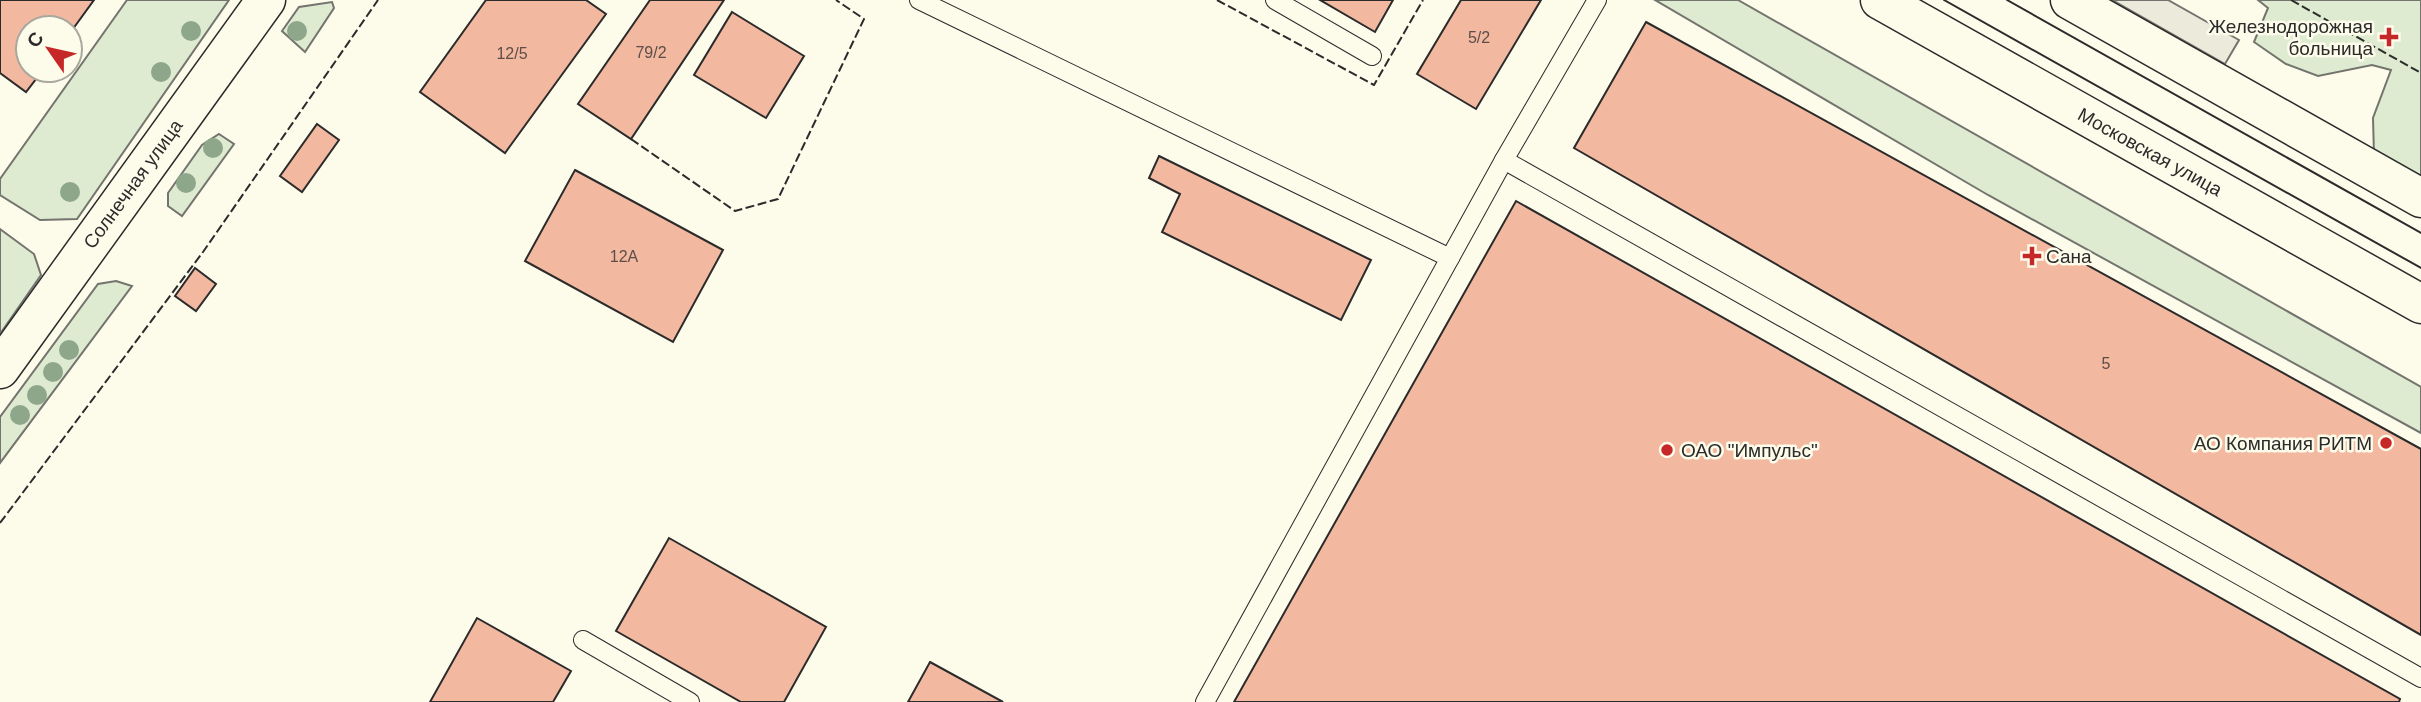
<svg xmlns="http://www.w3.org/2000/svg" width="2421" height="702" font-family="Helvetica,sans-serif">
<rect width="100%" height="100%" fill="#fdfbea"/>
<!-- green -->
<g fill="#deebd1" stroke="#74746e" stroke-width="2">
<path d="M127,0H229L77,219L40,220L0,195V179Z"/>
<path d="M1655,0H1738L2421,387V433L1988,195Z"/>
<path d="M2258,0H2421V176L2374,155L2373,118L2391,70L2372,65L2318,76L2286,64L2254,42L2268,8Z"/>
<path d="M332,2L334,8L305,52L282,31L299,7Z"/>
<path d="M219,134L234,144L182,216L168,206V193L202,145Z"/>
<path d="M0,229L34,254L41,275L0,334Z"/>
<path d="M116,281L132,286L0,463V417L98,284Z"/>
</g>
<!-- parking -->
<path fill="#eceadb" stroke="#74746e" stroke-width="2" d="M2112,0H2168L2239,40L2225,64Z"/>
<!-- building -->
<g fill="#f2b8a0" stroke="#2b2b2b" stroke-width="2">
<path d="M0,0H94L70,33V28H28V70H43L26,92L0,73Z"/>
<path d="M486,0H586L606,14L505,153L420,92Z"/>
<path d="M650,0H724L631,139L578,104Z"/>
<path d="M1320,0H1393L1375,32Z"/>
<path d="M1461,0H1541L1476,109L1417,74Z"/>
<path d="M732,12L804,56L766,118L694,75Z"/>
<path d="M1646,22L2421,449V635L1574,148Z"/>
<path d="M317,124L339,140L302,192L280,176Z"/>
<path d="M1159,156L1371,260L1341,320L1162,232L1180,194L1149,178Z"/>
<path d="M575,170L723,250L673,342L525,261Z"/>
<path d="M1516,201L2400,699L2399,702H1234Z"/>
<path d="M195,268L216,284L196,311L175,296Z"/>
<path d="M669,538L826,627L784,702H741L616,631Z"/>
<path d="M477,618L571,671L553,702H430Z"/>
<path d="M930,662L1003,702H908Z"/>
</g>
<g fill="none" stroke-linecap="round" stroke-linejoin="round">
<!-- service casing -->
<g stroke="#2b2b2b" stroke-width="20">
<g id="service">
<path d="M919,0L1450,258"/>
<path d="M1275,0L1372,56"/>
<path d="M1504,160L1597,0"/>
<path d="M583,640L690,702"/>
<path d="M1205,702L1504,160L2421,678"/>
</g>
</g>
<!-- tertiary casing -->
<g stroke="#2b2b2b" stroke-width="41">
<g id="tertiary">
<path d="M1880,0L2421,304"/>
<path d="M2070,0L2421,198"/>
</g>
</g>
<!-- secondary casing -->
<g stroke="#2b2b2b" stroke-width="41">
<path id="secondary" d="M0,369L266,0"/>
</g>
<!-- service -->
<use href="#service" stroke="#fdfbea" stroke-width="18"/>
<!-- tertiary -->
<use href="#tertiary" stroke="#fdfbea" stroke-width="38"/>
<!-- secondary -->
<use href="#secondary" stroke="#fdfbea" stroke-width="38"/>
<!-- tram -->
<g stroke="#2b2b2b" stroke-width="2">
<path d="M1944,0L2421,268"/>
<path d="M2007,0L2421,233"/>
</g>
<!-- fence -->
<g stroke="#2b2b2b" stroke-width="2" stroke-dasharray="9 3.5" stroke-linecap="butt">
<path d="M1217,0L1374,85L1423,0"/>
<path d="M2291,0L2421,73"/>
<path d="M631,139L735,211L778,199L864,19L836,0"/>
<path d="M0,523L203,252L378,0"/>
</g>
</g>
<!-- trees -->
<g fill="#8ea78a">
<circle cx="191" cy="31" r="10"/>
<circle cx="297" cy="31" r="10"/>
<circle cx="161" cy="72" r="10"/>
<circle cx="213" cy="148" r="10"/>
<circle cx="186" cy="183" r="10"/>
<circle cx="70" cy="192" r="10"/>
<circle cx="69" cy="350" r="10"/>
<circle cx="53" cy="372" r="10"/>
<circle cx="37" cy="395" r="10"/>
<circle cx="20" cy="415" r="10"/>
</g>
<!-- markers -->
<g fill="#c62828" stroke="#fdfbea" stroke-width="2.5">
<path d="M2385.5 26.5h7v7h7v7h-7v7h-7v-7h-7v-7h7z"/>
<path d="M2028.5 245.5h7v7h7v7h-7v7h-7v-7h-7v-7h7z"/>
<circle cx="2386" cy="443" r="7"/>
<circle cx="1667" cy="450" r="7"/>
</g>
<g text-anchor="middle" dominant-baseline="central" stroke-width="5" stroke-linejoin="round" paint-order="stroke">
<!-- number labels -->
<g font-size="16" fill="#5d4e48">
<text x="1479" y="37">5/2</text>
<text x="651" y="52">79/2</text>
<text x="512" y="53">12/5</text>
<text x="624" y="256">12А</text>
<text x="2106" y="363">5</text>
</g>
<!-- poi labels -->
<g font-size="19" fill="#2b2b2b" stroke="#fdfbea" text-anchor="end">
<text x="2373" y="26">Железнодорожная<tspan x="2373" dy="22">больница</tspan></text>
<text x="2046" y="256" text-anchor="start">Сана</text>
<text x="2372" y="443">АО Компания РИТМ</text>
<text x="1681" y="450" text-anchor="start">ОАО "Импульс"</text>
</g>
<!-- street labels -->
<g font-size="19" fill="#2b2b2b" stroke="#fdfbea">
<text transform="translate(2150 152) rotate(29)">Московская улица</text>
<text transform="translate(133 184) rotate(-54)">Солнечная улица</text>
</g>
</g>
<!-- north arrow -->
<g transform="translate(49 49) rotate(304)"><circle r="33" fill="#fdfbea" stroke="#a9a89e" stroke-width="2"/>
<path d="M0-5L12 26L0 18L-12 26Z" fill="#c62828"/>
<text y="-10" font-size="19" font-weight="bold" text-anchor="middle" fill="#2b2b2b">С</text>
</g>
</svg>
